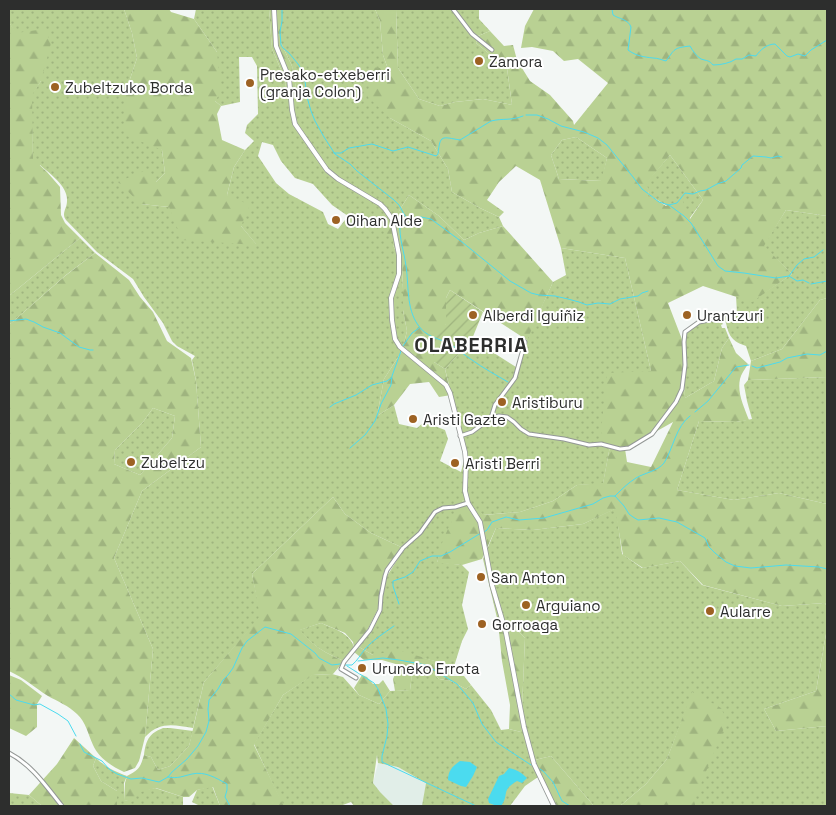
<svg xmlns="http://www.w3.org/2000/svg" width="836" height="815" font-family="'Space Grotesk',sans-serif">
<defs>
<pattern id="grass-dots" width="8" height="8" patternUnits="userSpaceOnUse" patternTransform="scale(1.25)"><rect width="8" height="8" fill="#b9d193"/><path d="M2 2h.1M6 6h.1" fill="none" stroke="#9fb47f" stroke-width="1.8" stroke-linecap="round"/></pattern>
<pattern id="forest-firs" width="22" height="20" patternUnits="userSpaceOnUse" patternTransform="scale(1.25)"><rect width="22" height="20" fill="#b9d193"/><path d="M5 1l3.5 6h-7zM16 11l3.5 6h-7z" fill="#9fb47f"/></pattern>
<pattern id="garden-furrows" width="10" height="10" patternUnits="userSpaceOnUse" patternTransform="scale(1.25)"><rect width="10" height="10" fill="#b9d193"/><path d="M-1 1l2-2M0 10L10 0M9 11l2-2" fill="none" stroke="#9fb47f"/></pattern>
</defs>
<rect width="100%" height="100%" fill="#f3f7f5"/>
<!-- built -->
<path fill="#e1eee8" d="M378,763L398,767L426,783L423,805L424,806H394L376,789L373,783Z"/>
<!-- grass -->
<g fill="url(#grass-dots)" fill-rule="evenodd">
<path d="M9,9H124L132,33L137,58L126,91L162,150L165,173L156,182L141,204L169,207L256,244L241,226L227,195L234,167L245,150L254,141L245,133L247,125L258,114L257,66L252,57H239L240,102L221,106L215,101L217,52L194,19L196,9H269L272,49L285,79L287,97L297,94L292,66L281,43V9H375L380,21L383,55L388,69L390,118L431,141L448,169L452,192L480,208L499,217L503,226L479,233L464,240L439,216L409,195L399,211L393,238V245L402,265L403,289V310L407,331L402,351L384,379L377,416L394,405L399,424L417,428L424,422L445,430L448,439L440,461L461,472L466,453L445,369L472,339L516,367L529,334L553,282L566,275L561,248L625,258L651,371L610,446L603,484L577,485L553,501L520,512L483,515L463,500L437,562L462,565L469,572L462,605L468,629L462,641L451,676L444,673L438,662L419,657L373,655L359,647L370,631L381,611L384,586L387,576L404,549L401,547L371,533L345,514L333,497L252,574L261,616L204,682L193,728C174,725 160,721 145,737L153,649L114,558L142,491L201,447L196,381L192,360L195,356L177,346L172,341L163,323L144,297L133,279L97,252L66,220C61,213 67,209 67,201C68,186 50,174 40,165L13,235L33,159L31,95L41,81L9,22ZM262,142L273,145L281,161L295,178L313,184L332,205L348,216L338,229L328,224L323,212L289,194L276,183L258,156Z"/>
<path d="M395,9H479V19L490,31L478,36L476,43L507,68L512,105L483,99L455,102L440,106L419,99L398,68L396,10Z"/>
<path d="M576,137L607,158L602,181L559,179L551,155L562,140Z"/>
<path d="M670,155L703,200L689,219L649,195L646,183Z"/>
<path d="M786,210L827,216V298L820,300L782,349L751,361L746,346C728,340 729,333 724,316L737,313L736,296L752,301L792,274L763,246Z"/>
<path d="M80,238L95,253L66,275L9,325V296Z"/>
<path d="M716,320H719L723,324L721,325L722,328H725L729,338L722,348L714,381L685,398L683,342L685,332L699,323Z"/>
<path d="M827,377V504L779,493L734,500L677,490L699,421L736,422L752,419L747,401L744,385L748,380Z"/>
<path d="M153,408L175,416L172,438L140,475L114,464L115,450L143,422Z"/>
<path d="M616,508L622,554L642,568L680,561L702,585L782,606L825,603L827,607V634H826L816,691L764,709L776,731L827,726V806H695L693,692L667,759L646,784L620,806H594L551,756L531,761L538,777L525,786L510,806H422L426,783L398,767L378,763L377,755L373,783L380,792L394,806H354L351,802L340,806H283L254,744L283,695L312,675L332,674L343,677L359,695L379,704L390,691L410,690L412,673L416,666H425L439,679L451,681L466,689L471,685L491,710L501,730L509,729L521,732L525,638L512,625L498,622L483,559L496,528L533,530L583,524Z"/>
<path d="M321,623C334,629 349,632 354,647L344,661C325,653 313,646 299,630Z"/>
<path d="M163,728H170L193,731L189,746L170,766L158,770L151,757L144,755C146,741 148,734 163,728Z"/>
<path d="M96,758C105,767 116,772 127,776L124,783V800L132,801L136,792L155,788L183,797V806H117V791L101,781L93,766Z"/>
<path d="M212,786L220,806H200L192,802L197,790Z"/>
<path d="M9,793L29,795L42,806H9Z"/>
</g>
<!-- forest -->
<g fill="url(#forest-firs)" fill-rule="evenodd">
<path d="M124,9H169L171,12L194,19L217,52L221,92L215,101L221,106L217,114L222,140L245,150L234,167L227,195L250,205L241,226L257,245L182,240L169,207L141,204L118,182L144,171L156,182L165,173L162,150L127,136L125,122L126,91L137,58L132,33Z"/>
<path d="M269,9H281V43L292,66L297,94L287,97L285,79L272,49Z"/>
<path d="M375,9L396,10L398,68L419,99L440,106L455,102L483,99L512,105L507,68L476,43L478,36L490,31L504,46L513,45L517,60L530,81L550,95L573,121L574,125L608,83L578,59L564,61L553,51L532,47L521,48L525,26L534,9H827V216L786,210L764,246L792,274L752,302L703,286L668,303L683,342L685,398L714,381L722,348L729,338L736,353L748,364C745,369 741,374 740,379C737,393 744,407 749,420L736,422L699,421L677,490L734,500L779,493L827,504V607L825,603L782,606L703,585L680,561L643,568L623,555L615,509L583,524L533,530L496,528L482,559L462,565L437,563C440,540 453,520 463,500L484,515L520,512L553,501L577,485L603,483L610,446L601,432L607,373L651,371L625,258L561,248L540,180L516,166L499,182L487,200L504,212L499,217L480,208L452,192L448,169L431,141L390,118L368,97L371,67L388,69L383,55L380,21ZM576,137L607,158L601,181L559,179L551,155L562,140ZM670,155L703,200L690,219L682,199L666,206L649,195L647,183ZM673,422L651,467L627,462L625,449Z"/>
<path d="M9,22L16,33L45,29L51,43L41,81L32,95L33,159L47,172L60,187L61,215L65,223L80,238L9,296Z"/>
<path d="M409,195L439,216L464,240L479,233L503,226L553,282L527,340L450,290L446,298V324L434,362L445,369L451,395L439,397L429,382L410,384L394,405L377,416L384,379L402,351L407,331L403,310V289L402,265L393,245V238L382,230L399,211Z"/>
<path d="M95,253L129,280L140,297L153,312L167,341L191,358L196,381L201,447L142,491L114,558L153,649L145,737L139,761L135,768L124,772C111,766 99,758 93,745C88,734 86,722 77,714C69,706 57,701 48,696C34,687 24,678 9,671V325L65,276ZM153,408L175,416L172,438L140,475L114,464L115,450L143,422Z"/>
<path d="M827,298V377L748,380L751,361L782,349L820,300Z"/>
<path d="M333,497L345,514L371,533L401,547L387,568L381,587L378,609L368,629L354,647L353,642L345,633L321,623L300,630C313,646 325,653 344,661L333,674L313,675L283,695L254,745L284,806H220L213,787L197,790L189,797H183L156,788L137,793L132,802L124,800L125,783L127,776C139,770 140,768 144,755L151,757L158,770L170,766L189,746L204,682L260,616L252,574Z"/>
<path d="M498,622L512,625L525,638L521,732L509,729L510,705L502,661Z"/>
<path d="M826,634H827V726L776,731L764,709L816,691Z"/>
<path d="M359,647L373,655L398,650L438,662L444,673L451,676H464L471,685L466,689L451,681L439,679L425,666H416L412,674L410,690L395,691L393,679L399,665L382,660H364L354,652Z"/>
<path d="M9,675L21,680L42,696L37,704V727L26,736L9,728Z"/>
<path d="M362,675L367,677L373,684H379L383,680L390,691L379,704L359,695L354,688Z"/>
<path d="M692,692L721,708L727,721L695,798V806H620L646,784L667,759Z"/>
<path d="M74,738L96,758L93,766L101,781L117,791V806H42L29,795L57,764Z"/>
<path d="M551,756L594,806H557L538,777L531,761Z"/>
</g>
<!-- garden -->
<path fill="url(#garden-furrows)" d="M450,290L483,312L472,339L445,369L434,362L431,337L446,324V298Z"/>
<!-- water -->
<g fill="#4bdbef">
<path d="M460,761L470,762L477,767L473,776L466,787L461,786L448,780C448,770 453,766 460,761Z"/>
<path d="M509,768C517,770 521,772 527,778L522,783L517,781C500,791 510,794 501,806H497L489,803L488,799L499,776L504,774Z"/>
</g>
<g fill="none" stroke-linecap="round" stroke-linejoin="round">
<!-- stream -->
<g stroke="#4bdbef" stroke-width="1">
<path d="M282,9V21L280,32L281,45L283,48L289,53L298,64L304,73L307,97L311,111L315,121L324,137L335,154L350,164L357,171L394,200L399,205L405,216L409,219L412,220L421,217L431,219L462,242L510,281L531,293L539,295L555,296L568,299L579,302L587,305L598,303L610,304L620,299L638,296L642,293L648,291"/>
<path d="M612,9L613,15C619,19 628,19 631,27L628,50C636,56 644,57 653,58C658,58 662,60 666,61C675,49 673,48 690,46C693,51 696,56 701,59C707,61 709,60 713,65C721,65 730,63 736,59H742L749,55L756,56C760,50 767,44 775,44L787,56L790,57L798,54L805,56L811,50L827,40"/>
<path d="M526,115H537L548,119L561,126L584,132L598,138L607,145L633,177L642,189L659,202L669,205L684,216L691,223L705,245L718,266L725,271L744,273L776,278L789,276L797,281L803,280L809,283"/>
<path d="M334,153H341L349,148L372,144L393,151L408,147L436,156L438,154C440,134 442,137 460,140L491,121C503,118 511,121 523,116"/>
<path d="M669,205L677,203L685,193L693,194L700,191L706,190L717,184L726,181L741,168L742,165L753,156L766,157L771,158L778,156L782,157"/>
<path d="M405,218L400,224C399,238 404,251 406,266C409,285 406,308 418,325C426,337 438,338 450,344C458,349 464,355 472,360C483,368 496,375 508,382"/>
<path d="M789,276L797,265L804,259L814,257L823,250"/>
<path d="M811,284L827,281"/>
<path d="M9,321L26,319L34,322L43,327L60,333L79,347L90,350H93"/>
<path d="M403,346L412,333L419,328"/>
<path d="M752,366L757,368L780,362L787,358L807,354L820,355L827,351"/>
<path d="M330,407L334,404L356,395L372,385L387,381L391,378"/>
<path d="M695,412L708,401L736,367L749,365"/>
<path d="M350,448L365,435L375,421L381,404L391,385L392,376L401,351"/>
<path d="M615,496C622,489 628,483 636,478C644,473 658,471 664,463C673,449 676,426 690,416"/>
<path d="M484,532L487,530L492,522L506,517L519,520L544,518L593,504L603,498L610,496H615L624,506L629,514L633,517L638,520L659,518L677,522L705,538L709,547L715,553L726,562L735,566L751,568L786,565L819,567L827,569"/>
<path d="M399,604L393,586V581L405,577L413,572L420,561L432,556H441L450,552L481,533"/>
<path d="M358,661L383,658L399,660L426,665L457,684L473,703L482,724L496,742L531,765"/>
<path d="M344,665H352C358,660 360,655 365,649C373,640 384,633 394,626"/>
<path d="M347,666L374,683L378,689L386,709L388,724L387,736L382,756V762L476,806"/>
<path d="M9,694L16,700L34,705L40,704L58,714L68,721L76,736"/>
<path d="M80,744L84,752L102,761L109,769L117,774L131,779L142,778L159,782L168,777L172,772L187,759L198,746L206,732L209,721L208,709L209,700L218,689L223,680L228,675L233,668L242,648L247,641L265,627L291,634L315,653L319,658L332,665L340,664"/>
<path d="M540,769L543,771L553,782L562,801L570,806"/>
<path d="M168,777C178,779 183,776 192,774C205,771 216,778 227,784V790L225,797L230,806"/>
</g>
<!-- minor casing -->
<g stroke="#949896" stroke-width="5">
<g id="minor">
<path d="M453,9L472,34L492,50"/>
<path d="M491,418L495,405L515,378L525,342L523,340"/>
<path d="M460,436L472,432L491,418L499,416L507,417L514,422L521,429L529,434L564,439L589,445L601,444L620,449L629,448L652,434L676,402L682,389L685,365L684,342L685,332L699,322L719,318"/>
<path d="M356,678L341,669L344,662L370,630L380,610L381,596L385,576L387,570L403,548L420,533L435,512L443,508L455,507L468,503"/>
<path d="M9,753C32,765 46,786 62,806"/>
</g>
</g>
<!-- tertiary casing -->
<g stroke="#949896" stroke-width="5.5">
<path id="tertiary" d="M274,9L276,46L289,78L292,110L295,124L327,170L338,179L380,204L385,209L392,219L399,255V274L391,298L392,320L395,339L400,347L446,385L450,393L465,452L466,463L465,491L468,503L480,522L492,585L506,633L524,727L534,764L554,806"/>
</g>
<!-- minor -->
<use href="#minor" stroke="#fff" stroke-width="3"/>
<!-- tertiary -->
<use href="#tertiary" stroke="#fff" stroke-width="4"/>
</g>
<!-- markers -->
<g fill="#9d6223" stroke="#fff" stroke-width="2">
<circle cx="479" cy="61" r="5"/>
<circle cx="250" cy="83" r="5"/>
<circle cx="55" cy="87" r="5"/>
<circle cx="336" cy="220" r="5"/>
<circle cx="473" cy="315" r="5"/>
<circle cx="687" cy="315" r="5"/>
<circle cx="502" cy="402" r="5"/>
<circle cx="413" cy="419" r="5"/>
<circle cx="131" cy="462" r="5"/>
<circle cx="455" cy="463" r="5"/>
<circle cx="481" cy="577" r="5"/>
<circle cx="526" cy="605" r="5"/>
<circle cx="710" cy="611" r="5"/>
<circle cx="482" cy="624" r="5"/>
<circle cx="362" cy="668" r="5"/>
</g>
<g text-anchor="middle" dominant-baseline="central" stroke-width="4" stroke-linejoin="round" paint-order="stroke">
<!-- poi labels -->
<g font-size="15" fill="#2d2e2d" stroke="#fff" text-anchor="start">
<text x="489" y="61">Zamora</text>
<text x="260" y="74">Presako-etxeberri<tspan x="260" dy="17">(granja Colon)</tspan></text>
<text x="65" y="87">Zubeltzuko Borda</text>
<text x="346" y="220">Oihan Alde</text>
<text x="483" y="315">Alberdi Iguiñiz</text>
<text x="697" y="315">Urantzuri</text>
<text x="512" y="402">Aristiburu</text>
<text x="423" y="419">Aristi Gazte</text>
<text x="141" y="462">Zubeltzu</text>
<text x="465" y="463">Aristi Berri</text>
<text x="491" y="577">San Anton</text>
<text x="536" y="605">Arguiano</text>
<text x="720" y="611">Aularre</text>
<text x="492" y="624">Gorroaga</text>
<text x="372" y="668">Uruneko Errota</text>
</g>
<!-- district labels -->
<g font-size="20" font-weight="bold" letter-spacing="1" fill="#2d2e2d" stroke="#fff">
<text x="471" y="345">OLABERRIA</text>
</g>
</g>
<!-- border -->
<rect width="836" height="815" fill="none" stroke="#2d2e2d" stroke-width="20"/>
</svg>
